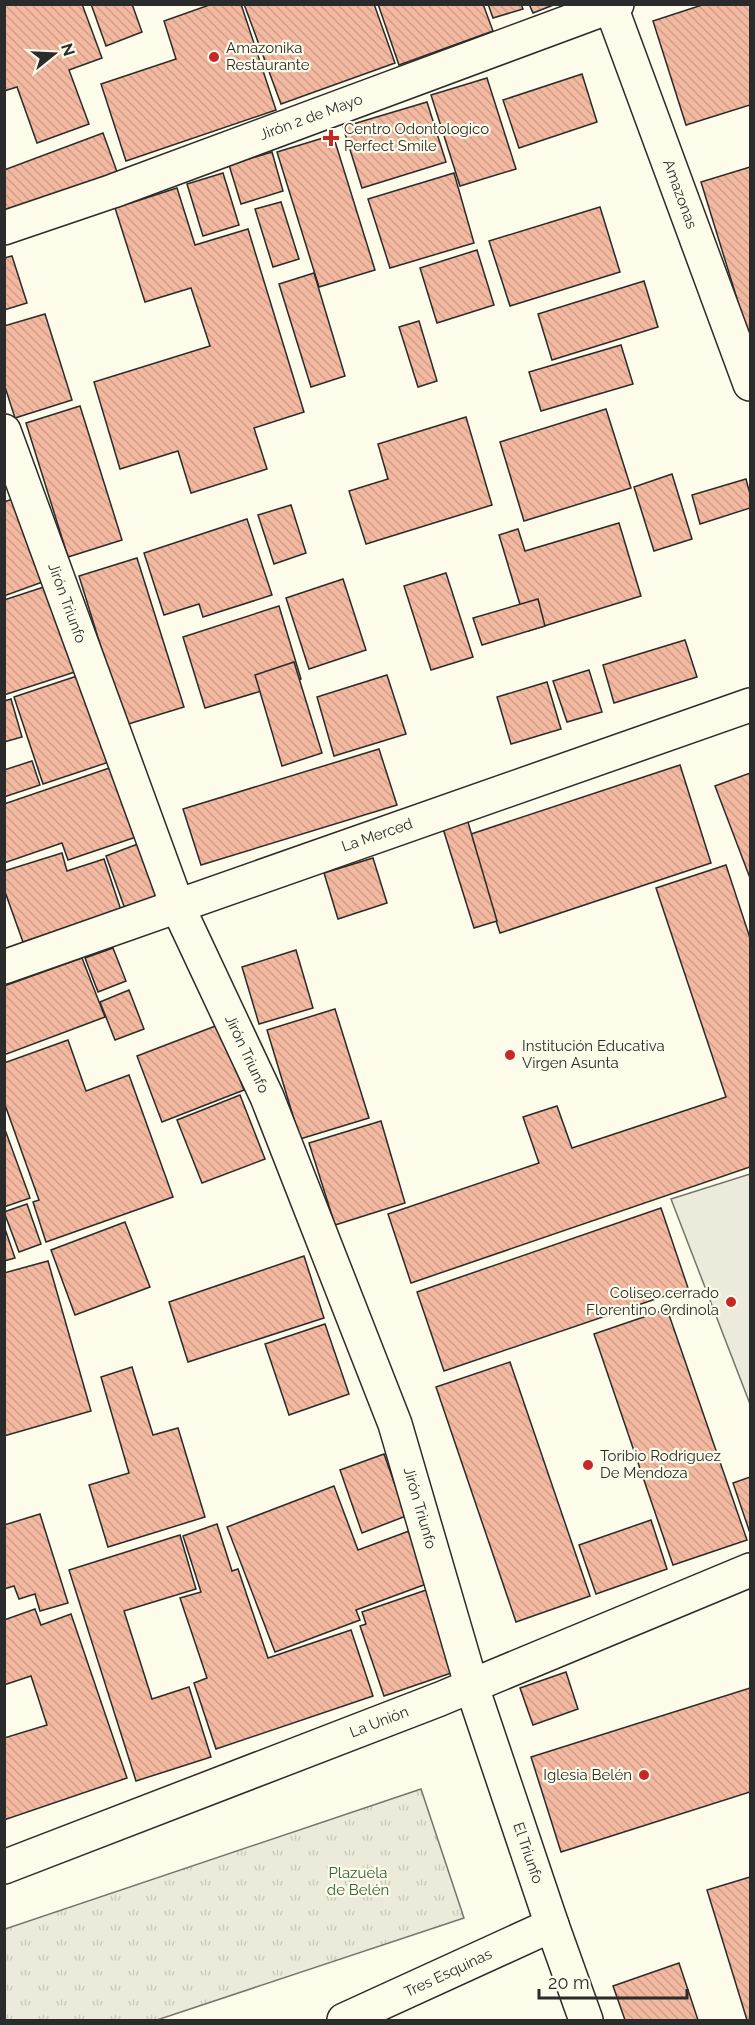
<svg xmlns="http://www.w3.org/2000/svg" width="755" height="2025" font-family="Raleway,sans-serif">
<defs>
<pattern id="grass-tufts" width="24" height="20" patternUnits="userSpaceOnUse" patternTransform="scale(1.5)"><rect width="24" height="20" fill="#ecebdb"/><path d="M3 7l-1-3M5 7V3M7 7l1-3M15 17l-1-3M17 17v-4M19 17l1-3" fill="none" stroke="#cbcabc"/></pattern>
<pattern id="building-back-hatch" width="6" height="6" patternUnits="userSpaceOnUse" patternTransform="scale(1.5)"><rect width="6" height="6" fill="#f2b8a0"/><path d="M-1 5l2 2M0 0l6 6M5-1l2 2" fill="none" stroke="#d09e8a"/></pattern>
</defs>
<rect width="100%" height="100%" fill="#fdfbea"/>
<!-- grass -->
<path fill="url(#grass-tufts)" stroke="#74746e" stroke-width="1.5" d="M421,1789L464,1918L157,2020H5V1929Z"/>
<!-- pitch -->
<path fill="#ecebdb" stroke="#74746e" stroke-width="1.5" d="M750,1174V1404L671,1199Z"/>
<!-- building -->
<g fill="url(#building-back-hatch)" stroke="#2b2b2b" stroke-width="1.5">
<path d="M4,4H82L102,58L69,70L89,124L37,143L17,87L4,91Z"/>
<path d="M91,4H132L142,32L106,46Z"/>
<path d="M212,4H241L276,110L126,161L101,84L176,59L164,21Z"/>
<path d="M244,4H374L395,63L281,104Z"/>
<path d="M378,4H483L493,31L399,65Z"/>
<path d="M488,4H521L523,9L493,18Z"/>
<path d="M529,4H556L533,13Z"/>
<path d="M705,4H750V105L686,125L653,21Z"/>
<path d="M582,74L597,122L519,148L503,100Z"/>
<path d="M487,78L516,169L460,186L431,95Z"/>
<path d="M427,102L446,162L362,188L343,127Z"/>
<path d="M103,133L120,180L4,223V170Z"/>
<path d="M333,135L375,270L319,287L277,152Z"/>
<path d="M272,152L283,191L241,204L229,165Z"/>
<path d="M750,167V341L701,182Z"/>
<path d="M223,173L239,225L203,236L187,184Z"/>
<path d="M454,173L474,243L390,268L368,199Z"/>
<path d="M177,188L195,245L248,229L304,412L254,428L267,469L191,493L178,451L120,469L94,382L210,346L191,288L145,302L115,208Z"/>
<path d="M281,202L299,259L273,267L255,209Z"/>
<path d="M600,207L620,272L510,306L489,241Z"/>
<path d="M477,250L494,305L437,323L420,268Z"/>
<path d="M12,256L27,303L4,310V258Z"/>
<path d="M314,273L345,376L311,387L279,284Z"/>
<path d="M644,281L658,327L552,360L538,314Z"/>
<path d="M45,314L72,400L15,418L4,384V326Z"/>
<path d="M419,321L437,381L418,387L399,327Z"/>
<path d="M621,345L633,384L541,411L529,372Z"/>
<path d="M80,406L122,540L68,557L26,423Z"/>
<path d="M606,409L631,488L524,521L500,442Z"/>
<path d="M466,417L492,505L366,544L349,491L388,479L378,444Z"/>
<path d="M672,474L692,539L654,551L634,487Z"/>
<path d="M746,479L750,494V508L700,524L692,495Z"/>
<path d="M18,497L48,580L4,596V502Z"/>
<path d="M291,505L306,553L274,564L258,515Z"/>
<path d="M247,519L272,595L203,617L199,604L164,615L144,553Z"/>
<path d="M619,523L641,596L528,631L499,535L518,529L525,551Z"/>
<path d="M137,558L184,707L125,725L79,576Z"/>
<path d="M446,573L473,657L431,670L404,586Z"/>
<path d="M343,579L366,650L309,669L286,598Z"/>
<path d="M53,584L81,670L4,695V600Z"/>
<path d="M538,599L545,626L482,645L473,618Z"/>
<path d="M279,606L301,679L205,708L183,637Z"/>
<path d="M685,640L697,677L614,703L603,665Z"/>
<path d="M294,662L322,753L282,766L255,675Z"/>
<path d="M589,670L602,712L567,722L553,681Z"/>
<path d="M83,674L112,761L43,784L14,697Z"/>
<path d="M387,675L406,734L334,756L317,697Z"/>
<path d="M547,682L561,729L511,744L497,697Z"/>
<path d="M11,699L22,737L4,742V701Z"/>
<path d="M379,749L397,805L201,865L183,809Z"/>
<path d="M32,761L40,785L4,797V770Z"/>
<path d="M124,763L148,833L68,860L62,843L4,863V804Z"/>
<path d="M680,765L711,863L500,933L468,835Z"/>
<path d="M750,773V878L715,786Z"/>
<path d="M465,812L497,921L474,928L440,819Z"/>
<path d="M151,839L170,892L125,909L106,856Z"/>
<path d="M62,853L67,871L104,859L121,910L23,942L4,889V871Z"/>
<path d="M373,858L387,903L338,919L324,873Z"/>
<path d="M726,865L750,938V1167L411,1283L388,1214L539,1163L523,1117L557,1106L572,1148L726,1097L656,888Z"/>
<path d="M113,948L126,981L98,992L85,958Z"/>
<path d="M296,950L313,1008L259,1024L242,967Z"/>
<path d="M82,958L105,1017L4,1055V986Z"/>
<path d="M129,990L144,1029L115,1040L100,1002Z"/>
<path d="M335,1009L369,1118L300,1139L267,1030Z"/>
<path d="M218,1025L244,1090L162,1122L137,1056Z"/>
<path d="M68,1040L86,1091L129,1075L173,1197L46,1242L33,1202L39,1200L4,1102V1063Z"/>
<path d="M240,1095L265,1159L202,1183L177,1120Z"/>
<path d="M381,1121L405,1203L335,1225L309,1143Z"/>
<path d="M4,1127L30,1198L4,1207Z"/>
<path d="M27,1204L41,1244L19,1252L4,1212Z"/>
<path d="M661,1208L688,1288L444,1371L417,1292Z"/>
<path d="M125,1222L150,1287L75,1315L51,1250Z"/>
<path d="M4,1226L15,1258L4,1261Z"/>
<path d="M304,1256L324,1318L188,1362L169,1302Z"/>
<path d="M48,1261L91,1411L4,1436V1273Z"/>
<path d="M667,1309L747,1540L673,1565L594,1334Z"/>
<path d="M325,1324L349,1394L289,1415L265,1344Z"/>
<path d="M510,1362L590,1596L516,1622L436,1387Z"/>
<path d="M132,1367L153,1435L178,1428L205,1517L108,1547L89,1485L129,1473L101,1377Z"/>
<path d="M384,1454L406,1516L362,1533L340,1470Z"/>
<path d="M750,1477V1533L733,1483Z"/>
<path d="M334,1486L358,1550L409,1531L429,1583L356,1610L360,1620L275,1652L227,1527Z"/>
<path d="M40,1514L68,1603L40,1611L35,1594L19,1599L14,1586L4,1589V1525Z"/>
<path d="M651,1520L667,1569L596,1594L579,1545Z"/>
<path d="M217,1524L232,1571L238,1569L268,1658L351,1630L373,1696L216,1749L194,1683L207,1678L180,1598L201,1592L183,1536Z"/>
<path d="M180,1535L196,1589L124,1611L152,1699L189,1687L211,1757L136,1781L69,1570Z"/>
<path d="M432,1588L460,1670L384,1696L360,1626L366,1624L362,1612Z"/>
<path d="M35,1609L41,1625L71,1614L127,1778L4,1820V1738L47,1725L31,1676L4,1685V1620Z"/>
<path d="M566,1672L578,1709L533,1725L520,1688Z"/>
<path d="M750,1688V1792L561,1852L531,1757Z"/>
<path d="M750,1877V2020H747L707,1890Z"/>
<path d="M679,1963L698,2020H625L613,1986Z"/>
</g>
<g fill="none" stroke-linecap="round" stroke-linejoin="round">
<!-- minor casing -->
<g stroke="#2b2b2b" stroke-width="36">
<g id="minor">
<path d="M610,4L750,384"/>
<path d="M4,431L177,905L267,1097L395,1424L471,1684L552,1925"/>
<path d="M4,967L750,705"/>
<path d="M4,1867L440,1699L750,1570"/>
</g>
</g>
<!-- major casing -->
<g stroke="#2b2b2b" stroke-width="36">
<path id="major" d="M4,228L113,191L617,4"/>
</g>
<!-- highway casing -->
<g stroke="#2b2b2b" stroke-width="36">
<path id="highway" d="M344,2020L552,1925L586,2020"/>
</g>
<!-- minor -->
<use href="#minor" stroke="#fdfbea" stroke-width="33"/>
<!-- major -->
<use href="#major" stroke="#fdfbea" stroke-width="33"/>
<!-- highway -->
<use href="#highway" stroke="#fdfbea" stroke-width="33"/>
</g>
<!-- markers -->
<g fill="#c62828" stroke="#fdfbea" stroke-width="2">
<circle cx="214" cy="57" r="6"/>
<path d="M328 129h6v6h6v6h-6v6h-6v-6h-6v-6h6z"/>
<circle cx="510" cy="1055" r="6"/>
<circle cx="731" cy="1302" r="6"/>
<circle cx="588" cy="1465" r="6"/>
<circle cx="644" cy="1775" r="6"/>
</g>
<g text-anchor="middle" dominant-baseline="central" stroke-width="4.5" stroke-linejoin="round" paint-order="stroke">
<!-- poi labels -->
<g font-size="15" fill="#2b2b2b" stroke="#fdfbea" text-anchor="start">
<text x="226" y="48">Amazonika<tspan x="226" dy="17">Restaurante</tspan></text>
<text x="344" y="129">Centro Odontologico<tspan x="344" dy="17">Perfect Smile</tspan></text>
<text x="522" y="1046">Institución Educativa<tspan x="522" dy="17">Virgen Asunta</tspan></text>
<text x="719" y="1293" text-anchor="end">Coliseo cerrado<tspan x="719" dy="17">Florentino Ordinola</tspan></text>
<text x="600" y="1456">Toribio Rodriguez<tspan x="600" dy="17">De Mendoza</tspan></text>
<text x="632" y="1775" text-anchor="end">Iglesia Belén</text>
</g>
<!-- street labels -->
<g font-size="15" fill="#2b2b2b" stroke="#fdfbea">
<text transform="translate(311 117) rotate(-20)">Jirón 2 de Mayo</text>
<text transform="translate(680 194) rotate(70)">Amazonas</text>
<text transform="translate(67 603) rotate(70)">Jirón Triunfo</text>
<text transform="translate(377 835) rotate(-19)">La Merced</text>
<text transform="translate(247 1054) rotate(65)">Jirón Triunfo</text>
<text transform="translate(420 1508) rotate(74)">Jirón Triunfo</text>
<text transform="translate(379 1722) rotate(-21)">La Unión</text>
<text transform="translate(528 1853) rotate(71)">El Triunfo</text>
<text transform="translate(448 1973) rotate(-25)">Tres Esquinas</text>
</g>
<!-- park labels -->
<g font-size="15" fill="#34623c" stroke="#fdfbea">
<text x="358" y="1873">Plazuela<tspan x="358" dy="17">de Belén</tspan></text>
</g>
</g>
<!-- border -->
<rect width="755" height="2025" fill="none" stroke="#2b2b2b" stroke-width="12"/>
<!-- north arrow -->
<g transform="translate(54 54) rotate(72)" stroke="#fdfbea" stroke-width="4.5" paint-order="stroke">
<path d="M0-4.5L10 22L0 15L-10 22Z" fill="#2b2b2b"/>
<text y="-9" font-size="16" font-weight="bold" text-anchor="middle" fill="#2b2b2b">N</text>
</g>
<!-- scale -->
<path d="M539 1989v9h148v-9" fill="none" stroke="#2b2b2b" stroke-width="3"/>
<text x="548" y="1989" font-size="18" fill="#2b2b2b" stroke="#fdfbea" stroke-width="4.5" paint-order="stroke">20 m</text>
</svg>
